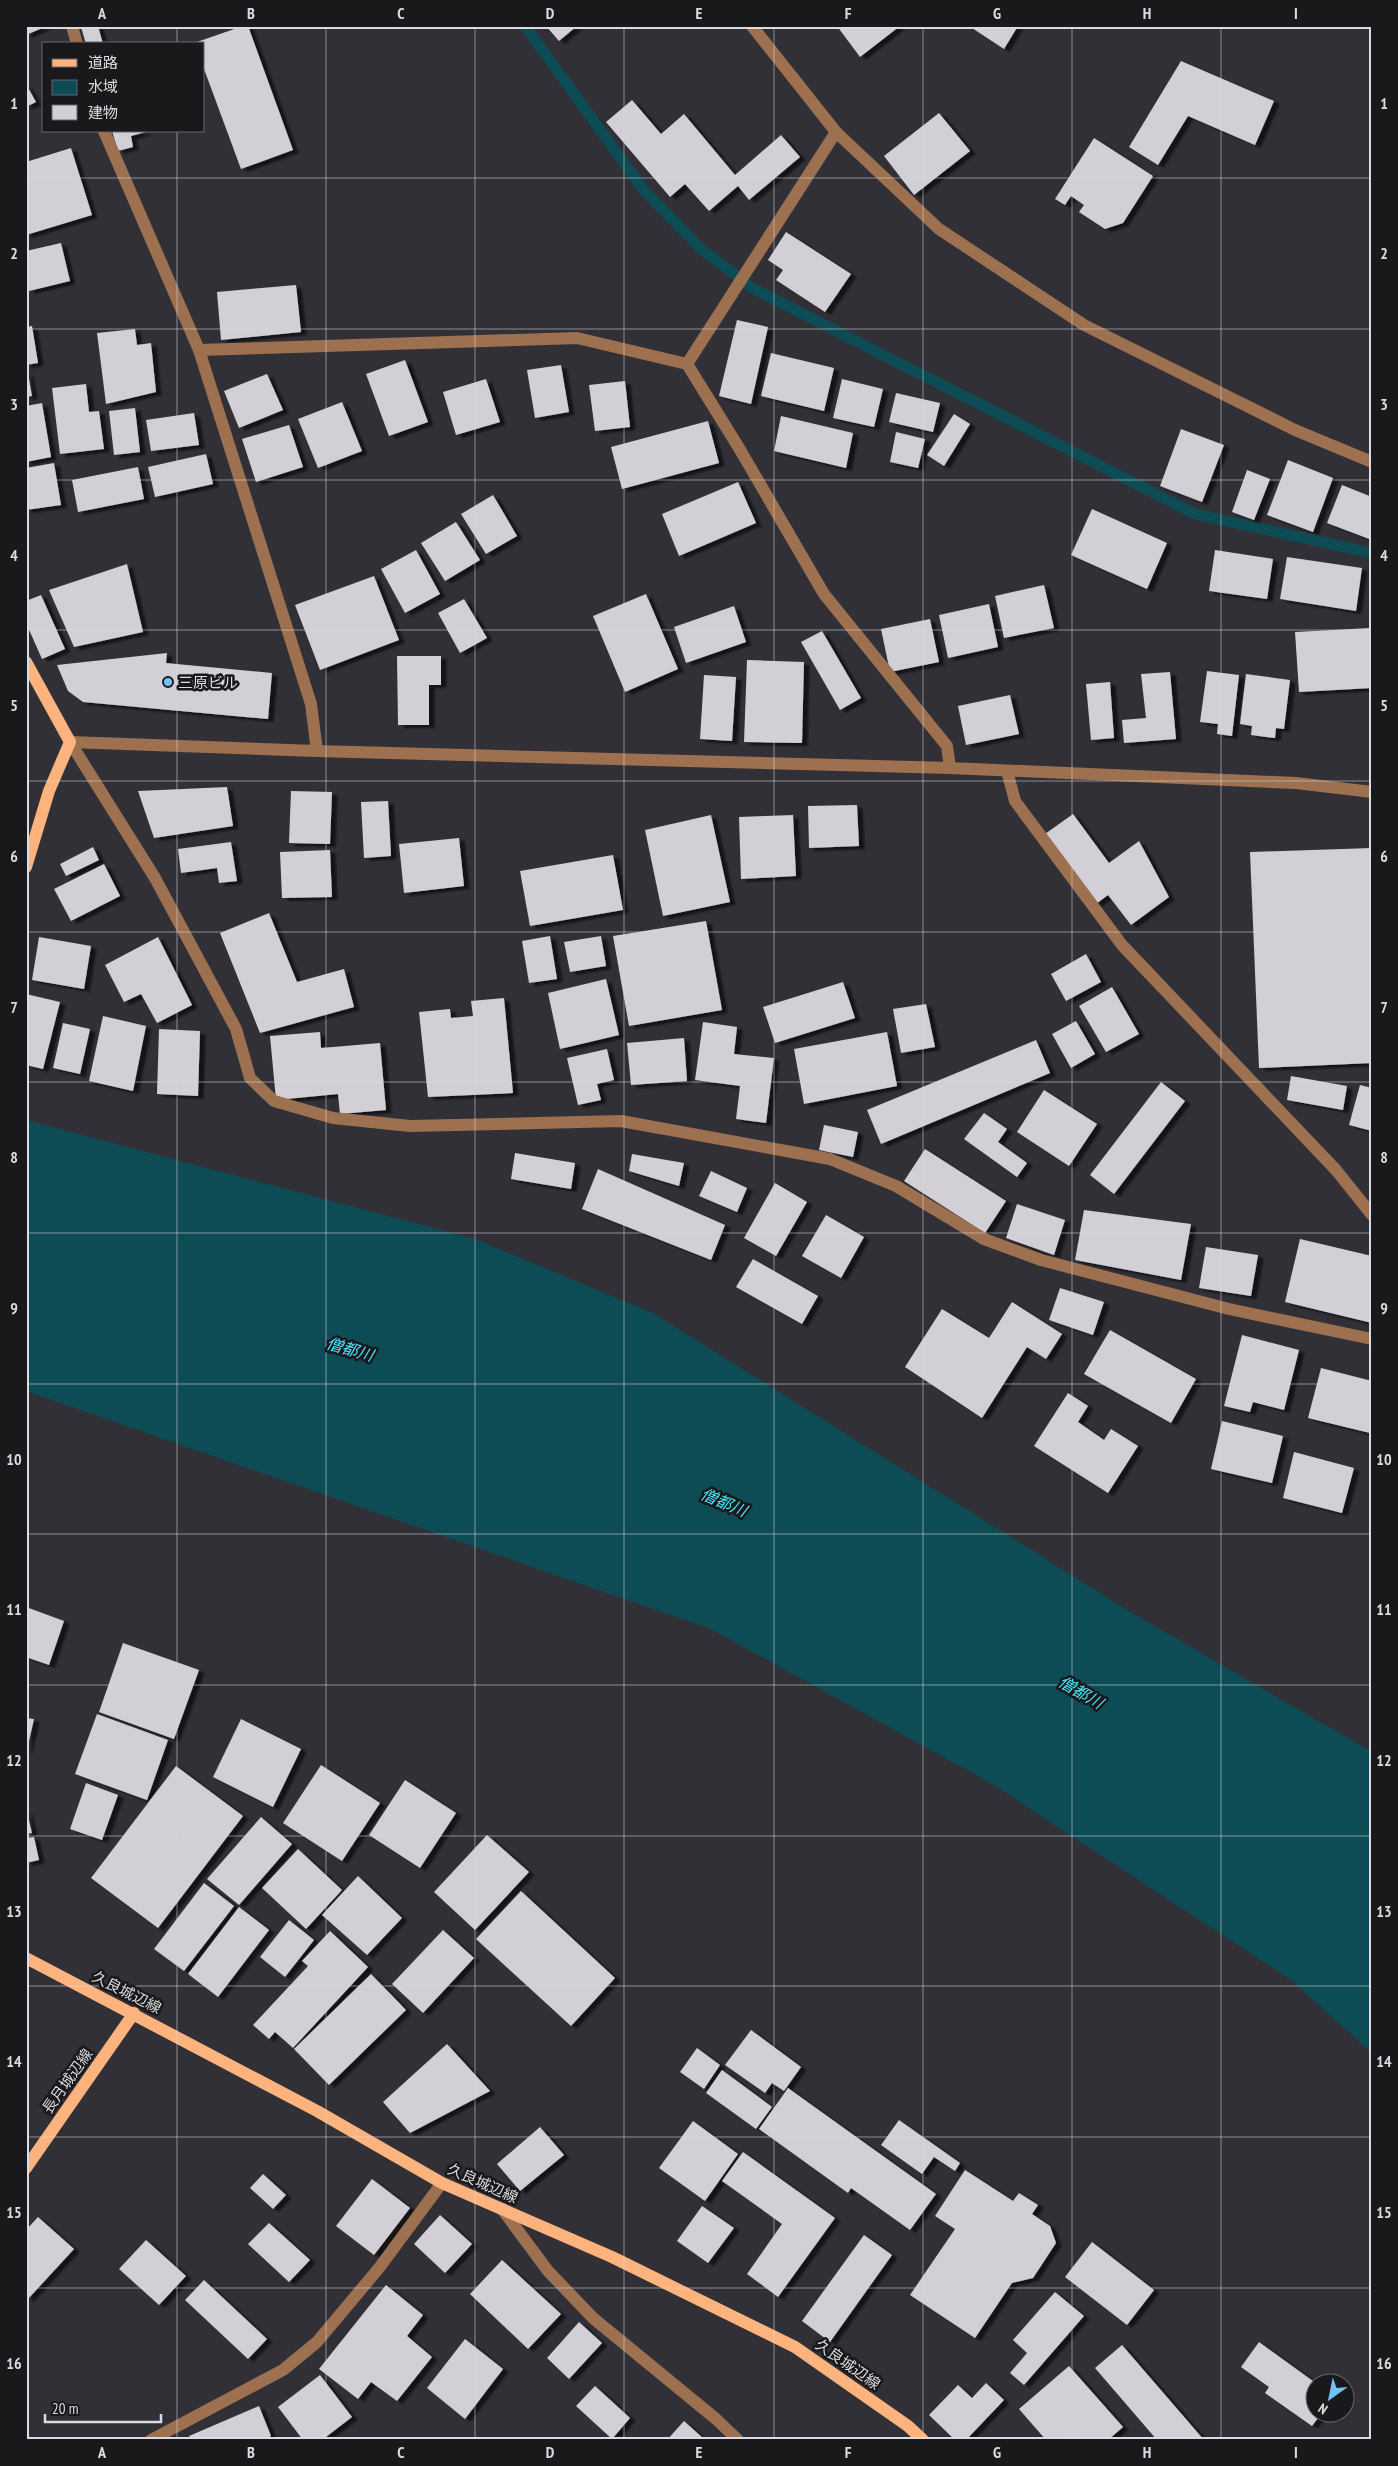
<svg xmlns="http://www.w3.org/2000/svg" width="1398" height="2466" font-family="'PT Sans Narrow','Noto Sans JP',sans-serif">
<defs>
<filter id="shadow"><feDropShadow dx="5.5" dy="3" stdDeviation="1" flood-color="#0009"/></filter>
</defs>
<rect width="100%" height="100%" fill="#313037"/>
<!-- water -->
<path fill="#0e4c55" d="M26,1120L475,1239L653,1313L1132,1613L1372,1752V2053L1291,1980L994,1785L711,1629L26,1391Z"/>
<g fill="none" stroke-linecap="round" stroke-linejoin="round">
<!-- stream -->
<path stroke="#0e4c55" stroke-width="11" d="M525,26L643,189L699,247L752,288L1195,514L1372,553"/>
</g>
<!-- building -->
<g fill="#d2cfd7" filter="url(#shadow)">
<path d="M26,26H47L26,35Z"/>
<path d="M98,26L103,44H86L81,27Z"/>
<path d="M243,26H248L293,150L241,169L204,69V44L194,43Z"/>
<path d="M546,26H577L559,41Z"/>
<path d="M837,26H900L860,57Z"/>
<path d="M969,26H1018L1004,49Z"/>
<path d="M1181,61L1274,101L1255,145L1188,116L1158,165L1129,147Z"/>
<path d="M26,84L36,102L26,107Z"/>
<path d="M632,100L661,134L684,114L735,175L781,135L800,157L749,200L738,186L709,211L685,184L670,197L606,122Z"/>
<path d="M939,113L970,151L914,195L884,156Z"/>
<path d="M112,131H146V132L131,136L133,147L118,151Z"/>
<path d="M1094,138L1153,176L1123,223L1105,229L1079,212L1084,205L1071,196L1065,205L1055,199Z"/>
<path d="M71,148L92,215L26,235V162Z"/>
<path d="M786,232L851,274L825,312L776,280L783,270L768,260Z"/>
<path d="M61,243L70,281L29,291L26,278V251Z"/>
<path d="M296,285L301,332L221,340L217,292Z"/>
<path d="M737,320L768,327L751,404L719,396Z"/>
<path d="M32,326L38,363L26,365V327Z"/>
<path d="M135,329L137,345L151,343L156,392L106,404L97,333Z"/>
<path d="M771,353L834,368L824,411L761,396Z"/>
<path d="M405,360L428,422L389,436L366,374Z"/>
<path d="M561,365L569,412L535,418L527,370Z"/>
<path d="M28,373L32,396L26,397V374Z"/>
<path d="M267,374L283,410L239,428L224,391Z"/>
<path d="M486,379L500,422L456,435L443,392Z"/>
<path d="M842,379L883,389L874,427L833,418Z"/>
<path d="M625,381L630,427L595,431L589,385Z"/>
<path d="M86,384L89,412L99,411L104,449L60,454L52,388Z"/>
<path d="M896,393L940,403L933,432L889,422Z"/>
<path d="M342,402L362,451L318,468L298,419Z"/>
<path d="M42,403L51,457L26,462V406Z"/>
<path d="M135,408L140,452L114,455L109,411Z"/>
<path d="M194,413L199,445L151,451L146,420Z"/>
<path d="M954,414L970,424L944,466L927,455Z"/>
<path d="M781,416L853,433L846,468L774,451Z"/>
<path d="M708,421L719,463L622,489L611,447Z"/>
<path d="M289,425L303,467L256,482L242,439Z"/>
<path d="M1181,429L1224,445L1202,502L1160,486Z"/>
<path d="M896,432L925,439L918,468L890,462Z"/>
<path d="M206,454L213,484L155,497L148,467Z"/>
<path d="M1288,460L1333,478L1313,532L1267,515Z"/>
<path d="M54,463L61,505L26,510V468Z"/>
<path d="M138,467L144,499L78,512L72,480Z"/>
<path d="M1247,470L1270,479L1254,520L1232,512Z"/>
<path d="M738,482L756,523L679,556L662,514Z"/>
<path d="M1342,485L1372,497V540L1327,523Z"/>
<path d="M493,495L517,536L486,554L461,514Z"/>
<path d="M1092,509L1167,543L1147,589L1071,555Z"/>
<path d="M456,522L480,560L445,581L421,543Z"/>
<path d="M416,550L440,594L405,613L381,569Z"/>
<path d="M1215,550L1273,559L1267,599L1209,591Z"/>
<path d="M1287,557L1362,568L1356,611L1280,599Z"/>
<path d="M127,564L143,632L74,647L49,590Z"/>
<path d="M374,576L399,640L320,670L295,605Z"/>
<path d="M1044,585L1054,628L1004,638L995,596Z"/>
<path d="M646,594L678,669L625,692L593,616Z"/>
<path d="M41,595L65,649L42,659L26,623V601Z"/>
<path d="M464,599L487,638L460,653L438,613Z"/>
<path d="M989,604L998,647L948,658L939,615Z"/>
<path d="M734,606L746,642L686,663L674,627Z"/>
<path d="M930,619L939,662L890,672L881,629Z"/>
<path d="M1370,628L1372,688L1299,692L1295,632Z"/>
<path d="M822,631L861,698L840,710L801,642Z"/>
<path d="M167,653L166,663L272,673L268,719L83,702L68,691L57,665Z"/>
<path d="M397,656H441V685H429V725H398Z"/>
<path d="M747,660L804,662L802,743L744,742Z"/>
<path d="M1207,671L1239,675L1232,736L1217,734L1218,724L1200,722Z"/>
<path d="M1170,672L1176,739L1124,743L1122,720L1146,718L1141,674Z"/>
<path d="M1246,674L1290,680L1284,729L1276,728L1275,738L1251,735L1252,726L1240,724Z"/>
<path d="M704,675L736,677L732,741L700,739Z"/>
<path d="M1110,682L1114,738L1091,740L1086,684Z"/>
<path d="M1010,695L1019,734L966,745L958,706Z"/>
<path d="M227,787L233,826L154,838L138,791Z"/>
<path d="M291,791L332,792L330,844L289,843Z"/>
<path d="M388,801L391,856L364,858L361,802Z"/>
<path d="M857,805L859,846L809,848L808,806Z"/>
<path d="M1073,814L1109,863L1139,841L1169,897L1131,925L1108,895L1096,904L1045,834Z"/>
<path d="M711,815L730,902L663,916L645,830Z"/>
<path d="M793,815L796,876L741,879L739,817Z"/>
<path d="M459,838L464,886L404,893L399,844Z"/>
<path d="M231,842L237,881L219,883L217,868L181,873L178,849Z"/>
<path d="M93,847L99,860L66,876L60,864Z"/>
<path d="M1372,848V1063L1259,1068L1250,852Z"/>
<path d="M330,850L332,897L282,898L280,852Z"/>
<path d="M613,855L623,910L530,926L520,871Z"/>
<path d="M104,864L120,896L71,921L54,889Z"/>
<path d="M269,913L297,982L344,969L354,1007L260,1033L220,933Z"/>
<path d="M706,921L722,1010L629,1026L613,936Z"/>
<path d="M550,936L557,979L529,983L522,941Z"/>
<path d="M601,936L606,966L570,972L564,942Z"/>
<path d="M39,937L91,946L84,989L32,980Z"/>
<path d="M158,937L192,1005L157,1023L141,994L124,1002L105,965Z"/>
<path d="M1086,954L1101,982L1066,1001L1051,974Z"/>
<path d="M606,979L619,1035L560,1049L548,993Z"/>
<path d="M843,982L855,1018L775,1043L763,1007Z"/>
<path d="M1112,987L1139,1034L1106,1052L1079,1006Z"/>
<path d="M26,994L60,1002L43,1069L26,1065Z"/>
<path d="M504,998L513,1093L428,1097L419,1012L450,1009L451,1018L473,1016L471,1001Z"/>
<path d="M926,1004L935,1047L901,1053L893,1009Z"/>
<path d="M103,1016L146,1026L133,1091L89,1081Z"/>
<path d="M1076,1021L1095,1054L1071,1068L1052,1034Z"/>
<path d="M703,1022L737,1027L734,1054L774,1058L766,1123L736,1119L740,1086L695,1080Z"/>
<path d="M63,1023L90,1029L80,1074L53,1068Z"/>
<path d="M159,1029L200,1031L198,1096L157,1094Z"/>
<path d="M320,1032L321,1048L380,1043L386,1110L340,1114L338,1094L276,1100L270,1036Z"/>
<path d="M887,1032L897,1086L804,1104L794,1049Z"/>
<path d="M684,1038L687,1081L631,1085L627,1043Z"/>
<path d="M1036,1040L1050,1073L881,1144L867,1110Z"/>
<path d="M607,1049L614,1080L597,1084L601,1100L578,1105L567,1058Z"/>
<path d="M1291,1076L1347,1086L1343,1110L1287,1100Z"/>
<path d="M1161,1082L1185,1101L1114,1194L1090,1175Z"/>
<path d="M1360,1085L1372,1088V1131L1349,1125Z"/>
<path d="M1044,1090L1097,1124L1069,1166L1017,1132Z"/>
<path d="M984,1113L1007,1129L998,1142L1027,1163L1017,1177L964,1139Z"/>
<path d="M824,1125L858,1132L853,1157L819,1150Z"/>
<path d="M925,1149L1006,1201L985,1233L904,1181Z"/>
<path d="M515,1153L575,1163L571,1189L511,1179Z"/>
<path d="M632,1154L684,1163L679,1186L629,1171Z"/>
<path d="M598,1169L725,1225L711,1260L582,1209Z"/>
<path d="M711,1171L747,1188L737,1212L699,1196Z"/>
<path d="M775,1183L807,1202L776,1256L744,1238Z"/>
<path d="M1017,1204L1065,1220L1054,1255L1006,1238Z"/>
<path d="M1084,1210L1191,1224L1181,1280L1075,1260Z"/>
<path d="M826,1215L864,1237L841,1278L802,1256Z"/>
<path d="M1300,1239L1372,1256V1323L1285,1302Z"/>
<path d="M1206,1247L1258,1255L1251,1296L1199,1288Z"/>
<path d="M753,1259L818,1296L802,1324L736,1287Z"/>
<path d="M1060,1288L1104,1302L1093,1335L1049,1320Z"/>
<path d="M1012,1302L1062,1334L1046,1359L1027,1347L982,1418L905,1367L942,1309L989,1338Z"/>
<path d="M1110,1330L1196,1379L1171,1423L1084,1374Z"/>
<path d="M1242,1335L1299,1350L1284,1410L1253,1402L1250,1412L1224,1406Z"/>
<path d="M1321,1368L1372,1381V1424L1370,1433L1308,1418Z"/>
<path d="M1068,1393L1088,1406L1078,1422L1104,1440L1111,1429L1138,1446L1108,1493L1034,1446Z"/>
<path d="M1222,1421L1283,1436L1272,1483L1211,1469Z"/>
<path d="M1294,1452L1354,1468L1342,1513L1283,1498Z"/>
<path d="M26,1607L64,1621L49,1665L26,1657Z"/>
<path d="M123,1643L199,1670L174,1739L99,1712Z"/>
<path d="M97,1714L168,1740L147,1800L75,1774Z"/>
<path d="M26,1718L34,1719L27,1750H26Z"/>
<path d="M241,1719L301,1749L273,1807L213,1777Z"/>
<path d="M321,1765L380,1803L342,1861L283,1823Z"/>
<path d="M176,1766L243,1816L158,1928L91,1878Z"/>
<path d="M405,1780L456,1813L420,1868L369,1835Z"/>
<path d="M86,1783L118,1795L102,1840L70,1829Z"/>
<path d="M26,1808L32,1833L26,1834Z"/>
<path d="M261,1817L292,1844L239,1905L207,1879Z"/>
<path d="M487,1835L529,1872L475,1930L434,1892Z"/>
<path d="M34,1837L39,1860L26,1863V1838Z"/>
<path d="M298,1849L342,1890L306,1929L262,1888Z"/>
<path d="M358,1876L402,1918L367,1955L322,1915Z"/>
<path d="M204,1883L234,1906L184,1971L154,1949Z"/>
<path d="M521,1891L615,1978L571,2026L476,1939Z"/>
<path d="M239,1907L269,1930L218,1997L188,1974Z"/>
<path d="M289,1920L314,1940L285,1977L260,1957Z"/>
<path d="M443,1930L474,1958L423,2013L392,1984Z"/>
<path d="M330,1931L368,1967L293,2048L275,2032L269,2039L253,2025L308,1966L302,1961Z"/>
<path d="M371,1974L406,2010L329,2085L294,2049Z"/>
<path d="M751,2030L801,2067L784,2091L772,2083L765,2093L725,2065Z"/>
<path d="M447,2044L490,2091L410,2133L383,2102Z"/>
<path d="M697,2048L720,2065L704,2089L680,2072Z"/>
<path d="M722,2070L772,2107L756,2129L706,2093Z"/>
<path d="M788,2088L936,2194L910,2230L851,2188L848,2193L759,2129Z"/>
<path d="M899,2120L960,2163L955,2171L934,2157L922,2174L881,2145Z"/>
<path d="M693,2121L738,2154L705,2201L659,2168Z"/>
<path d="M540,2127L564,2155L520,2191L497,2164Z"/>
<path d="M743,2152L835,2218L778,2297L747,2274L782,2224L722,2181Z"/>
<path d="M965,2170L1013,2201L1019,2193L1038,2205L1032,2214L1050,2226L1056,2243L1033,2278L1012,2283L975,2338L910,2295L955,2229L935,2216Z"/>
<path d="M263,2174L286,2195L273,2209L250,2188Z"/>
<path d="M372,2179L410,2208L374,2255L336,2226Z"/>
<path d="M702,2206L734,2228L708,2263L677,2241Z"/>
<path d="M440,2215L472,2244L445,2273L414,2244Z"/>
<path d="M38,2217L74,2249L28,2299L26,2297V2230Z"/>
<path d="M269,2223L310,2260L289,2282L248,2244Z"/>
<path d="M864,2235L892,2255L830,2342L802,2321Z"/>
<path d="M146,2240L186,2276L159,2305L119,2269Z"/>
<path d="M1092,2242L1154,2290L1127,2325L1065,2277Z"/>
<path d="M502,2260L561,2314L528,2349L470,2294Z"/>
<path d="M204,2280L267,2339L248,2359L185,2300Z"/>
<path d="M386,2285L423,2315L407,2336L432,2357L397,2401L371,2382L358,2399L319,2369Z"/>
<path d="M1055,2292L1084,2316L1024,2385L1010,2373L1027,2353L1013,2340Z"/>
<path d="M579,2322L602,2343L569,2379L547,2358Z"/>
<path d="M465,2339L503,2369L465,2419L427,2388Z"/>
<path d="M1259,2342L1317,2384H1316V2414H1321L1312,2426L1265,2393L1269,2387L1241,2367Z"/>
<path d="M1122,2345L1204,2440H1157L1095,2368Z"/>
<path d="M1069,2366L1123,2427L1108,2440H1046L1019,2409Z"/>
<path d="M320,2375L352,2417L322,2440H303L278,2407Z"/>
<path d="M986,2383L1004,2400L966,2440H955L929,2415L958,2385L972,2398Z"/>
<path d="M595,2386L630,2418L612,2439L576,2406Z"/>
<path d="M259,2406L271,2436L263,2440H191L189,2436Z"/>
<path d="M684,2421L705,2440H667Z"/>
</g>
<g fill="none" stroke-linecap="round" stroke-linejoin="round">
<!-- minor -->
<g stroke="#9d7050" stroke-width="12">
<path d="M72,26L77,44"/>
<path d="M752,26L836,132L939,229L1084,325L1295,430L1372,462"/>
<path d="M104,131L199,350L311,704L317,751"/>
<path d="M199,350L577,338L687,364L739,448L824,594L947,746L950,768"/>
<path d="M687,364L836,132"/>
<path d="M70,742L155,878L236,1029L250,1078L274,1101L333,1118L410,1126L621,1121L830,1159L896,1186L984,1239L1041,1260L1229,1309L1372,1339"/>
<path d="M70,742L317,751L950,768L1296,783L1372,792"/>
<path d="M1007,771L1015,801L1122,945L1336,1170L1372,1215"/>
<path d="M502,2209L548,2271L593,2318L716,2419L738,2440"/>
<path d="M151,2440L283,2370L317,2342L379,2268L442,2183"/>
</g>
<!-- major -->
<g stroke="#fcb37e" stroke-width="12">
<path d="M26,662L70,742L49,791L26,867"/>
<path d="M26,1958L317,2111L442,2183L612,2257L795,2347L908,2426L923,2440"/>
<path d="M26,2168L134,2013"/>
</g>
</g>
<!-- grid -->
<path fill="none" stroke="#dcdce0" stroke-width="1" stroke-opacity="0.55" d="M177,26V44M326,26V2440M475,26V2440M624,26V2440M774,26V2440M923,26V2440M1072,26V2440M1221,26V2440M177,131V2440M26,178H1372M26,329H1372M26,480H1372M26,630H1372M26,781H1372M26,932H1372M26,1082H1372M26,1233H1372M26,1384H1372M26,1534H1372M26,1685H1372M26,1836H1372M26,1986H1372M26,2137H1372M26,2288H1372"/>
<!-- markers -->
<circle fill="#74c0f6" stroke="#19191c" stroke-width="2" cx="168" cy="682" r="5"/>
<g text-anchor="middle" dominant-baseline="central" stroke-width="5" stroke-linejoin="round" paint-order="stroke">
<!-- poi labels -->
<g font-size="15" fill="#dcdce0" stroke="#19191c" text-anchor="start">
<text x="178" y="682">三原ビル</text>
</g>
<!-- street labels -->
<g font-size="15" fill="#dcdce0" stroke="#19191c">
<text transform="translate(127 1992) rotate(27)">久良城辺線</text>
<text transform="translate(67 2081) rotate(-55)">長月城辺線</text>
<text transform="translate(483 2183) rotate(24)">久良城辺線</text>
<text transform="translate(848 2364) rotate(35)">久良城辺線</text>
</g>
<!-- water labels -->
<g font-size="16" font-style="italic" fill="#46e6fb" stroke="#19191c">
<text transform="translate(350 1349) rotate(16)">僧都川</text>
<text transform="translate(724 1502) rotate(23)">僧都川</text>
<text transform="translate(1081 1692) rotate(30)">僧都川</text>
</g>
</g>
<!-- border -->
<rect width="1398" height="2466" fill="none" stroke="#19191c" stroke-width="55"/>
<!-- legend -->
<rect x="42" y="42" width="162" height="90" fill="#19191c" stroke="#67676a"/>
<rect x="52" y="59" width="25" height="8" fill="#fcb37e" stroke="#67676a"/>
<text x="88" y="68" font-size="15" fill="#dcdce0">道路</text>
<rect x="52" y="80" width="25" height="15" fill="#0e4c55" stroke="#67676a"/>
<text x="88" y="92" font-size="15" fill="#dcdce0">水域</text>
<rect x="52" y="105" width="25" height="15" fill="#d2cfd7" stroke="#67676a"/>
<text x="88" y="118" font-size="15" fill="#dcdce0">建物</text>
<!-- north arrow -->
<g transform="translate(1330 2398) rotate(213)"><circle r="24" fill="#19191c" stroke="#67676a"/>
<path d="M0-4L9 19L0 12L-9 19Z" fill="#74c0f6"/>
<text y="-8" font-size="14" font-weight="bold" text-anchor="middle" fill="#dcdce0">N</text>
</g>
<!-- scale -->
<path d="M45 2414v8h116v-8" fill="none" stroke="#dcdce0" stroke-width="2.5"/>
<text x="52" y="2414" font-size="15" fill="#dcdce0" stroke="#19191c" stroke-width="4" paint-order="stroke">20 m</text>
<rect x="28" y="28" width="1342" height="2410" fill="none" stroke="#dcdce0" stroke-width="2"/>
<g font-size="16" text-anchor="middle" font-weight="bold" fill="#dcdce0">
<text x="102" y="19">A</text>
<text x="251" y="19">B</text>
<text x="401" y="19">C</text>
<text x="550" y="19">D</text>
<text x="699" y="19">E</text>
<text x="848" y="19">F</text>
<text x="997" y="19">G</text>
<text x="1147" y="19">H</text>
<text x="1296" y="19">I</text>
<text x="14" y="109">1</text>
<text x="1384" y="109">1</text>
<text x="14" y="259">2</text>
<text x="1384" y="259">2</text>
<text x="14" y="410">3</text>
<text x="1384" y="410">3</text>
<text x="14" y="561">4</text>
<text x="1384" y="561">4</text>
<text x="14" y="711">5</text>
<text x="1384" y="711">5</text>
<text x="14" y="862">6</text>
<text x="1384" y="862">6</text>
<text x="14" y="1013">7</text>
<text x="1384" y="1013">7</text>
<text x="14" y="1163">8</text>
<text x="1384" y="1163">8</text>
<text x="14" y="1314">9</text>
<text x="1384" y="1314">9</text>
<text x="14" y="1465">10</text>
<text x="1384" y="1465">10</text>
<text x="14" y="1615">11</text>
<text x="1384" y="1615">11</text>
<text x="14" y="1766">12</text>
<text x="1384" y="1766">12</text>
<text x="14" y="1917">13</text>
<text x="1384" y="1917">13</text>
<text x="14" y="2067">14</text>
<text x="1384" y="2067">14</text>
<text x="14" y="2218">15</text>
<text x="1384" y="2218">15</text>
<text x="14" y="2369">16</text>
<text x="1384" y="2369">16</text>
<text x="102" y="2458">A</text>
<text x="251" y="2458">B</text>
<text x="401" y="2458">C</text>
<text x="550" y="2458">D</text>
<text x="699" y="2458">E</text>
<text x="848" y="2458">F</text>
<text x="997" y="2458">G</text>
<text x="1147" y="2458">H</text>
<text x="1296" y="2458">I</text>
</g>
</svg>
